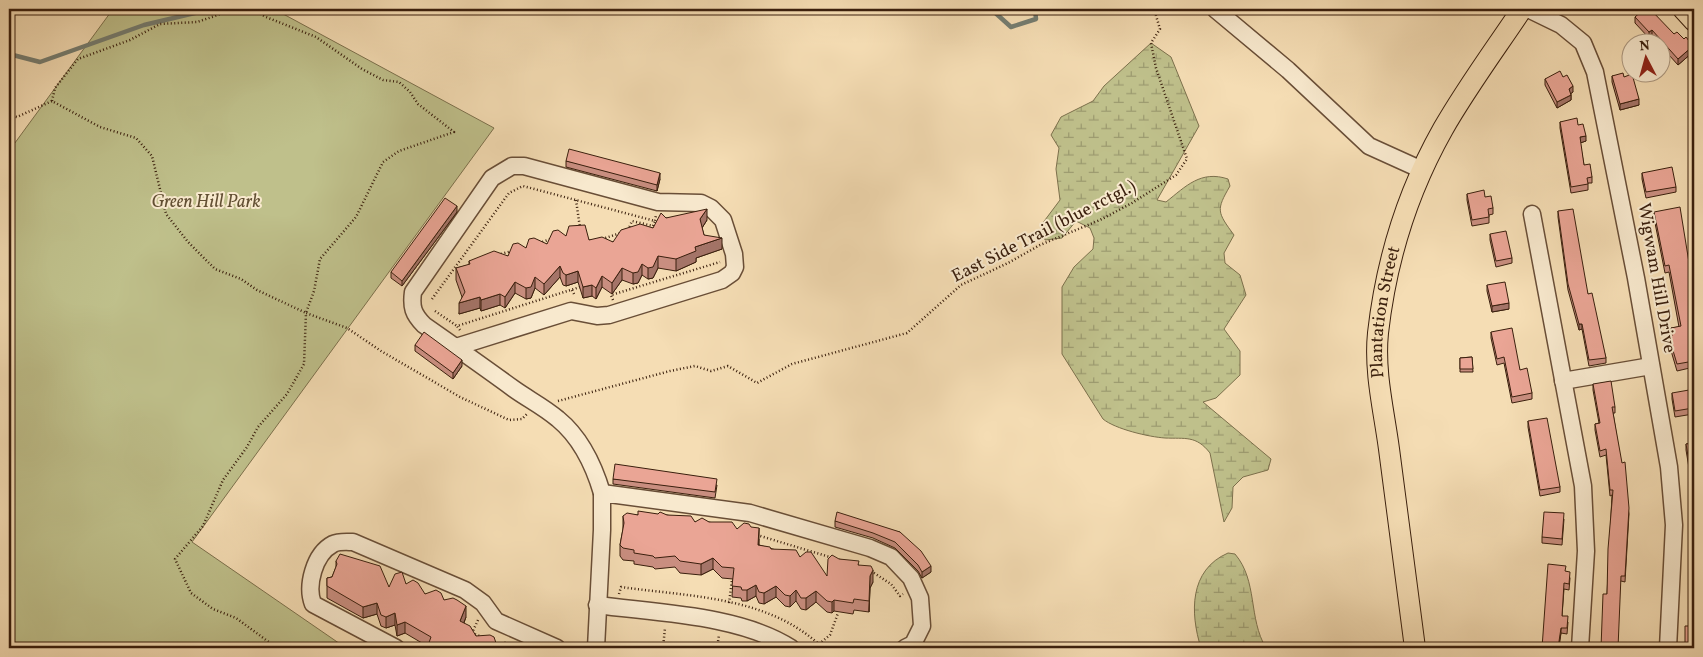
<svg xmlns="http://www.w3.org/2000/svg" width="1703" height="657" font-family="Vollkorn,serif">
<defs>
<pattern id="wetland-marsh" width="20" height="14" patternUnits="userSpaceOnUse" patternTransform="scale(1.25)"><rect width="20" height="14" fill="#bfc08b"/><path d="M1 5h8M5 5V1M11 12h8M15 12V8" fill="none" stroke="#9c9b70"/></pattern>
</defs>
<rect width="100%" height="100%" fill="#f5ddb4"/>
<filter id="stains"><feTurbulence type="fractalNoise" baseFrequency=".004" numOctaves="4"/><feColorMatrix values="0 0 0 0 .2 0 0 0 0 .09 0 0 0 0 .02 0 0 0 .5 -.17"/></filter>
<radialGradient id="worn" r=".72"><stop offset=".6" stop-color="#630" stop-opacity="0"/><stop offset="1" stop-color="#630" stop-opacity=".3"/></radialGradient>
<!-- green -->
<path fill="#bfc08b" stroke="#7c704c" d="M113,9H274L494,128L192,542L346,648H9V151Z"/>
<!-- wetland -->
<g fill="url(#wetland-marsh)" stroke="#7c704c">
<path d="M1151,43L1171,57L1199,126L1157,200L1166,202C1186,186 1201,170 1228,179L1230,186C1216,210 1217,212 1234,235L1224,253L1225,263L1240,275L1246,295L1224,329L1240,351V375L1216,398L1203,402L1271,459L1268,470L1243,477L1233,487L1232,508L1224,522L1210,453C1196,435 1185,439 1165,438C1149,437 1115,429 1103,419L1062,354V287L1074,267L1093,249L1094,238L1090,228L1076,221L1062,238L1045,240L1042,224L1060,200L1056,169L1059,148L1051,135L1061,117L1093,101L1104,86Z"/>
<path d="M1228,553L1235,554C1258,581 1248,618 1266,648H1201C1190,613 1189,570 1228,553Z"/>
</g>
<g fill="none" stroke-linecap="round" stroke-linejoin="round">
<!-- stream -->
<g stroke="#757d71" stroke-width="4.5">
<path d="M991,9L1011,27L1036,19L1035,9"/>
<path d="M9,54L40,62L144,25L199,12L203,9"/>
</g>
<!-- minor casing -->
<g stroke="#694e37" stroke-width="19">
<g id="minor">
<path d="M1215,9L1288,70L1369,146L1422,170"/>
<path d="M1528,9L1561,25L1583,43L1595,72L1636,278L1669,467L1674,525L1668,648"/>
<path d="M1532,214L1583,486L1586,551L1580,648"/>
<path d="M456,347L571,311L597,316L609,315L722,280L732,273L735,267L734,254L723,220L711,208L701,203L658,202L524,166H512L492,178L413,292C411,307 413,314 424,325C454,346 484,367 514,389C528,399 544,407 558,419C580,437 594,466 602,493"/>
<path d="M1563,381L1651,366"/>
<path d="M597,605C657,613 740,615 791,648"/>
<path d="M396,648L313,604C306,586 314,554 333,544C339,541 347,542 353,542L465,590L483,603L496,621L557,648"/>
<path d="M596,648L602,530V493L750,513L870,548L891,557L911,578L920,598L922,626L913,644L905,648"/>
</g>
</g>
<!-- major casing -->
<g stroke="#3a1f0d" stroke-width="22">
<g id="major">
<path d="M1683,9L1694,21"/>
<path id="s1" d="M1415,648C1407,582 1398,516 1389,449C1384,411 1374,372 1378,333C1386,262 1408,191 1443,129C1467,87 1496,48 1522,9"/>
</g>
</g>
<!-- path -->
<g stroke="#3a1f0d" stroke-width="2.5" stroke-dasharray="1 2.5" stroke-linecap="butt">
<path d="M52,101L55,88L78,59L130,40L160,24L197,22L218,15L226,9"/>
<path d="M9,115L17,117L52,101L100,127L136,138L152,156L166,214L188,242L215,269L241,279L257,290L306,313L314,291L320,259L356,217L383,162L399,151L454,132L418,104L410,92L399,82L383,80L362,69L316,37L266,17L252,9"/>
<path d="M576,200L580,228"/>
<path d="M628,230L632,221L653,226L655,221"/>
<path d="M602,239L621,233"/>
<path d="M539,243L551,239"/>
<path d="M501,254L512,251"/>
<path d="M572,290L575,296"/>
<path d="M432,299L509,193L523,186L655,221L656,215"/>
<path d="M613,300L611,295L720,262"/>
<path d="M435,311L457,326"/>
<path d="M460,330L457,326L580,287"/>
<path d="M558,401L670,371L695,366L711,371L728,366L757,383L792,364L907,333L961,285L1008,263L1040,245L1100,220L1132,203L1176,175L1187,159L1156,68L1151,43L1160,29L1154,9"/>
<path d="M757,535L833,558"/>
<path d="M871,571L891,584L900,596L903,594"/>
<path d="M619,594L621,587C692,597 769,596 823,648"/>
<path d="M729,603L732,580"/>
<path d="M478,620L472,633L482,637"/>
<path d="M819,644L830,635L838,613"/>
<path d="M277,648L236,618L213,609L191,593L175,559L203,526L223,480L247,447L258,427L287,394L304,364L306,313L347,328L381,351L460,397L509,420L522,419L527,414"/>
<path d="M663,648L665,628"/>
<path d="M717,648L719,635"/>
<path d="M879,648L892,645"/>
</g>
<!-- minor -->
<use href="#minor" stroke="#f8e9ce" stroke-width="16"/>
<!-- major -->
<use href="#major" stroke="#f5ddb4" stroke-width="20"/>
</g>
<!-- wall -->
<g fill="#c98e80" stroke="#3a1f0d">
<path d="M1635,17L1674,34L1684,39L1693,52L1678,65L1660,45V42H1658L1652,36L1649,38L1635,23Z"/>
<path d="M1612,76L1624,77L1639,105L1620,110L1612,82Z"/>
<path d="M1563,77L1573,92L1571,93V100L1557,108L1545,85V79Z"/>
<path d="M1560,122L1578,125L1586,141L1580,143L1584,165L1592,177V183H1588V190L1571,193L1560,128Z"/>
<path d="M566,161L660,179L657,191L566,167Z"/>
<path d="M1642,173L1676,187V192L1646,198L1642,179Z"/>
<path d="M1467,194L1485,197L1493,208V214L1489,215V223L1472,226L1467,200Z"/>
<path d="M1558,211L1588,294L1606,358V363L1589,366L1582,329L1579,330L1568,290L1558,217Z"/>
<path d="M457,212L402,286L391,278V272Z"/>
<path d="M1654,212L1692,281L1694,280V367L1677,371L1669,344V337L1671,336V328L1679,327L1669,272L1665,273L1654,218Z"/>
<path d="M666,218L707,220L702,228L704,235L722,249L696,258V262L676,271L658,268L653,278L648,279L642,275L638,283L633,284L622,280L612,294L602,287L596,299L592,296L583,298L578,282L566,286L563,285L560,277L544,295L535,288L531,298L526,299L515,293L505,308L500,305L481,311L480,308L459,314L462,297L456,280V268L469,265V261L508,256L526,248L547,244L566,236L589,240L613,242L653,228Z"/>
<path d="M1490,234L1512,258V263L1496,267L1490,240Z"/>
<path d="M1487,285L1509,309L1492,312L1487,291Z"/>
<path d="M1491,332L1520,370L1532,393V399L1512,403L1504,363L1497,365L1491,338Z"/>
<path d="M415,345L462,366L453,379L415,351Z"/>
<path d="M1472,357L1473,372H1460V358Z"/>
<path d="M1593,384L1615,407V413H1613L1629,514L1625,582L1621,581L1607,594L1612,495L1610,496L1606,455L1600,457L1595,430V424L1599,423L1593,390Z"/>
<path d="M1672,393L1693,408V414L1675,417L1672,399Z"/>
<path d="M1528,421L1560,487V492L1540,496L1528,427Z"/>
<path d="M1694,443V473L1690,474L1686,450V444Z"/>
<path d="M613,479L717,485L715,498L613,484Z"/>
<path d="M638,515H667L695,522H709L737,529L759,539V545L800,557L827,576L839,559L859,565L873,582L870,588L869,612L854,610L853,614L834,611L832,613L827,612L816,602L806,610L801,609L796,601L790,607L785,606L776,597L764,604L759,603L756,596L747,601H742L741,598L732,597L733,579L722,578L713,569L701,575L680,573L675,567L655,569L653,567L634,564V561L623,560L620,556V545L623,529V516Z"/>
<path d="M1564,519L1562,545L1542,543V537Z"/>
<path d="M835,521L900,532L931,572L922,578L918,571L895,548L873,538L835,527Z"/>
<path d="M336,561L389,587L406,584L425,594L444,600L466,617L464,623L476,636L497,646L511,648L427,646L405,633L397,636L395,625L386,628L381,626L377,614L363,618L327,598V578L332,577L336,567Z"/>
<path d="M1566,571L1570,578L1569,590L1564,589L1562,616L1568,622L1567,634L1561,633L1559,648H1542Z"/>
</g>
<!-- shaded-wall -->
<g fill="#a47468" stroke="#3a1f0d">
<path d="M1652,30V36L1649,38V32Z"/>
<path d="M1693,46V52L1678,65V59Z"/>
<path d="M1573,86V92L1569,95V89Z"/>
<path d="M1571,95V100L1557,108V102Z"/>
<path d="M1639,99V105L1620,110V104Z"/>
<path d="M1586,136V141L1580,143V137Z"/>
<path d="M660,173V179L657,191V185Z"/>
<path d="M457,206V212L402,286V281Z"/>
<path d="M707,209V220L700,231V219Z"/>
<path d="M722,238V249L696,258V262L676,271V259L695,247Z"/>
<path d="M658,256V268L653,278L648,279V268Z"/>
<path d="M642,264V275L638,283L633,284V273Z"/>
<path d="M560,266V277L544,295V284Z"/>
<path d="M622,268V280L612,294V283Z"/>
<path d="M578,271V282L566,286V275Z"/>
<path d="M602,276V287L596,299V288Z"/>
<path d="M535,277V288L531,298L526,299V288Z"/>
<path d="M515,282V293L505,308V297Z"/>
<path d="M592,285V296L583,298V287Z"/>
<path d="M500,294V305L481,311V300Z"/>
<path d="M480,297V308L459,314V303Z"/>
<path d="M1509,303V309L1492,312V306Z"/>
<path d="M1579,324H1582V329L1579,330Z"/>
<path d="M462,360V366L453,379V373Z"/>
<path d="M759,528V539L758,556V545Z"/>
<path d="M713,558V569L701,575V564Z"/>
<path d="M931,566V572L922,578V572Z"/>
<path d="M873,570V582L870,588L869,612L870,576Z"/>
<path d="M756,585V596L747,601V590Z"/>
<path d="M776,586V597L764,604V593Z"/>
<path d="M796,590V601L790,607V596Z"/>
<path d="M816,591V602L806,610V598Z"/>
<path d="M834,600V611L832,613V602Z"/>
<path d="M377,603V614L363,618V607Z"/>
<path d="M466,606V617L460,632V621Z"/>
<path d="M395,613V625L386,628V617Z"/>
<path d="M405,622V633L397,636V625Z"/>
<path d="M1561,628V633L1558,648L1559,637Z"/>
</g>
<!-- building -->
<g fill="#eaa595" stroke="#3a1f0d">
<path d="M1644,9H1650L1674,34L1677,32L1684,39L1686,37L1693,46L1678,59L1652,30L1649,32L1635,17Z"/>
<path d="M1560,71L1563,77L1567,75L1573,86L1569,89L1571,95L1557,102L1545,79Z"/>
<path d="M1623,73L1624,77L1632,74L1639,99L1620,104L1612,76Z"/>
<path d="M1577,118L1578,125L1583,124L1586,136L1580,137L1584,165L1590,164L1592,177L1587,178L1588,184L1571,187L1560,122Z"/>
<path d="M569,149L660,173L657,185L566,161Z"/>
<path d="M1672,167L1676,187L1646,192L1642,173Z"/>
<path d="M1484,190L1485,197L1491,196L1493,208L1488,209L1489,217L1472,220L1467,194Z"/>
<path d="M445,198L457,206L402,281L391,272Z"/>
<path d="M1680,207L1692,281L1694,280V361L1677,364L1669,337L1672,336L1671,328L1681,326L1669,265L1665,266L1654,212Z"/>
<path d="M707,209L700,219L704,235L722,238L695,247L696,251L676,259L658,256L653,267L648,268L642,264L638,272L633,273L622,268L612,283L602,276L596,288L592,285L583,287L578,271L566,275L563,273L560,266L544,284L535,277L531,287L526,288L515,282L505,297L500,294L481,300L480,297L459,303L465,292L456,268L470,264L469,261L494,251L508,256L513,244L518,243L526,248L529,239L534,238L547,244L553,231L558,230L566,236L569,226L585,225L589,240L602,237L613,242L621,230L640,224L653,228L661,213L666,218Z"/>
<path d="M1573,209L1588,294L1592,293L1606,358L1589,360L1582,324H1579L1568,284L1558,211Z"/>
<path d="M1506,231L1512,258L1496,261L1490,234Z"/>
<path d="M1505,282L1509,303L1492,306L1487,285Z"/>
<path d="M1512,328L1520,370L1527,368L1532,393L1512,397L1504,357L1497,359L1491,332Z"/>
<path d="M424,332L462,360L453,373L415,345Z"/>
<path d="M1472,357L1473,369H1460V358Z"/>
<path d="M1611,381L1615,407H1612L1622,463L1625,462L1629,508L1625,576H1621L1618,648H1601L1603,594H1607L1608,549L1613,490H1610L1606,449L1600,451L1595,424L1600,423L1593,384Z"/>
<path d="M1689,390L1693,408L1675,411L1672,393Z"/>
<path d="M1547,418L1560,487L1540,490L1528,421Z"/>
<path d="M1694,443V467L1690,468L1686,444Z"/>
<path d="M615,464L717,479L715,492L613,479Z"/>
<path d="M638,511L658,514L660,512L667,515L691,516L695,522L702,518L709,522H732L737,529L744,523L749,524L751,527L759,528L758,545L770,547L771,549L796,550L800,557L806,552H811L827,576L828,559L832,555L839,559L859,561L858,565L871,566L873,570L870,576L869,601L854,599L853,603L834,600L832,602L827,601L816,591L806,598H801L796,590L790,596L785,595L776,586L764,593L759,592L756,585L747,590H742L741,587L732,586L734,568L722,567L713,558L701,564L680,561L675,556L655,558L653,556L634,553V550L623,548L620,545L624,523L623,516L627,513L638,515Z"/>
<path d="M837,512L900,532L921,551L931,566L922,572L918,565L895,542L873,533L835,521Z"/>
<path d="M1544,512L1564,513L1562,539L1542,537Z"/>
<path d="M340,554L380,566L389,587L395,574L402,572L406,584L413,580L418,583L425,594L436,590L441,593L444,600L453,598L457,600L466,606L460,621L470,626L476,636L490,635L494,637L497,646L505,642L509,644L511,648H427L431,637L405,622L397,625L395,613L386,617L381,615L377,603L363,607L327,586V578L332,577L337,564L336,561Z"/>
<path d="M1548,564L1566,566L1565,571L1570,572L1569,584L1564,583L1562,616H1568L1567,628H1561L1558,648H1542Z"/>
<path d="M1689,587H1694V648H1678V647H1685V626H1689Z"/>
</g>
<g text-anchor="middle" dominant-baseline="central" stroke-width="4" stroke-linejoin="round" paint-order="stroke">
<!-- park labels -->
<g font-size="18" font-style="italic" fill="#624f33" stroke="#f8e9ce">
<text x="206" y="202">Green Hill Park</text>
</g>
<!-- street labels -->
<g font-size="18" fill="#3a1f0d" stroke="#f8e9ce">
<text transform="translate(1044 232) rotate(-27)">East Side Trail (blue rctgl.)</text>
<text transform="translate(1656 278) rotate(80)">Wigwam Hill Drive</text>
<text stroke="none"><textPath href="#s1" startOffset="339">Plantation Street</textPath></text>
</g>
</g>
<!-- margin -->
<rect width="1703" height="657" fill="none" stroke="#f5ddb4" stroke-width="30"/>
<rect x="10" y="10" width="1683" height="637" fill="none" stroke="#3a1f0d" stroke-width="2.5"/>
<rect x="15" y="15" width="1673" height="627" fill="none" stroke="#3a1f0d"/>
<!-- north arrow -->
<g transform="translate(1646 58) rotate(354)"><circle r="24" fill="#f8e9ce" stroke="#ac9881"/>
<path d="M0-4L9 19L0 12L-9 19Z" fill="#8f2418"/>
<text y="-8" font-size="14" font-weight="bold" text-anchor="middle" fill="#3a1f0d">N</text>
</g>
<rect width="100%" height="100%" filter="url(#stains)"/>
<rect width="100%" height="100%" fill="url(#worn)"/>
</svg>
